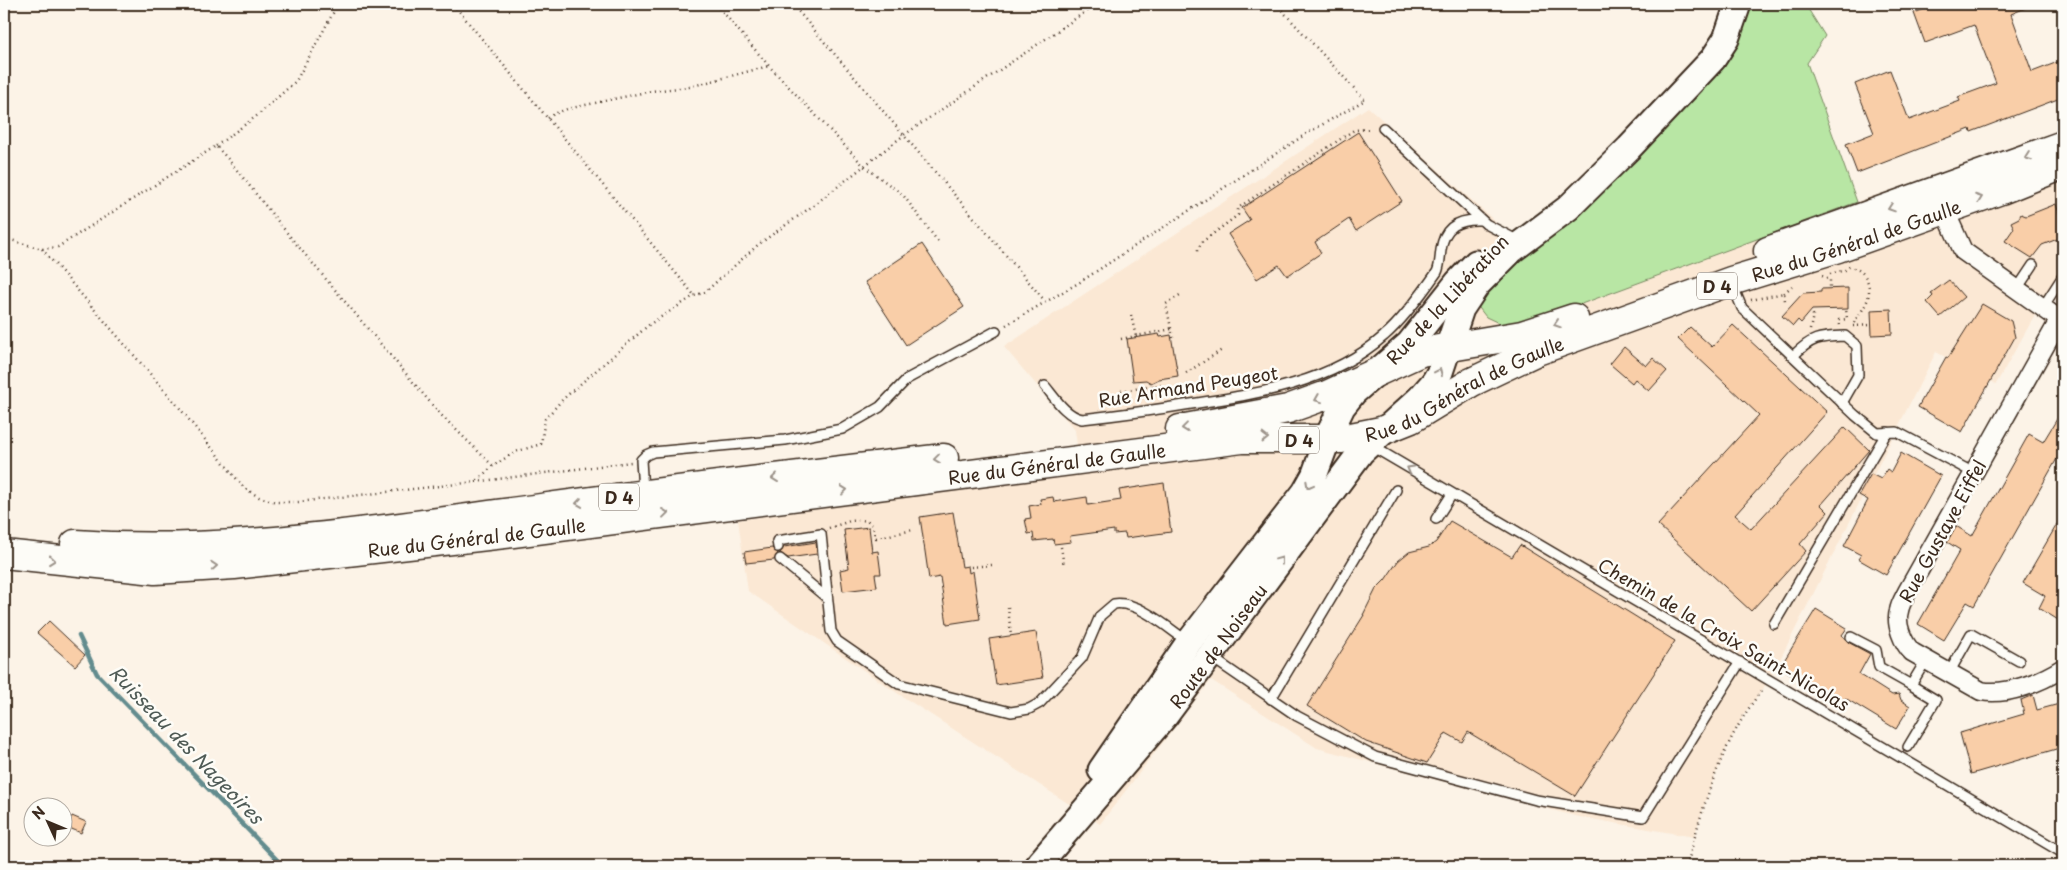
<svg xmlns="http://www.w3.org/2000/svg" width="2067" height="870" font-family="'Playpen Sans',sans-serif">
<rect width="100%" height="100%" fill="#fcf3e7"/>
<filter id="ink" filterUnits="userSpaceOnUse"><feTurbulence type="fractalNoise" baseFrequency=".02" numOctaves="2"/><feDisplacementMap in="SourceGraphic" scale="10" xChannelSelector="R" yChannelSelector="G"/><feConvolveMatrix kernelMatrix="1 2 1 2 8 2 1 2 1" color-interpolation-filters="sRGB"/></filter>
<g filter="url(#ink)">
<!-- built -->
<path fill="#fbe8d4" d="M1368,107L1497,223L1514,256L1538,320L1857,202L2058,134L2063,151V266L1996,384L1936,352L1770,679L1745,712L1727,747L1709,790L1694,837L1575,816L1317,748L1211,680L1100,824L891,689L748,591L738,520L1081,474L1075,430L1004,347Z"/>
<!-- green -->
<path fill="#b8e6a4" stroke="#7a8861" d="M1753,4H1805L1825,36L1807,63L1857,202L1538,320L1503,325L1486,317L1476,304L1485,284L1718,67Z"/>
<g fill="none" stroke-linecap="round" stroke-linejoin="round">
<!-- stream -->
<path stroke="#638c8e" stroke-width="4.5" d="M79,636L97,674L283,866"/>
</g>
<!-- building -->
<g fill="#f9cea8" stroke="#3b2a1e">
<path d="M1938,4H2035L2011,14L2032,72L2063,60V97L1971,132L1970,129L1857,173L1846,144L1874,133L1855,84L1890,70L1909,120L1960,101L1958,97L1996,83L1974,25L1925,43L1914,13Z"/>
<path d="M1358,132L1402,201L1356,231L1349,219L1315,242L1321,253L1287,276L1279,265L1257,279L1228,234L1250,220L1242,208Z"/>
<path d="M2056,204L2063,226V232L2060,238L2042,245L2032,258L2005,241L2014,228L2011,222L2019,218L2021,214L2026,216Z"/>
<path d="M922,244L964,307L906,345L865,282Z"/>
<path d="M1949,280L1964,297L1940,317L1927,302L1933,296L1931,293Z"/>
<path d="M1848,288V309L1812,310L1801,323L1798,320L1793,326L1782,316L1803,293L1821,292V289Z"/>
<path d="M1982,304L2011,321L2015,337L1962,432L1918,407L1946,357L1948,358Z"/>
<path d="M1891,309L1892,334L1872,335L1871,310Z"/>
<path d="M1733,325L1827,412L1735,515L1751,529L1845,427L1869,450L1821,505L1828,512L1800,544L1806,551L1751,611L1658,525L1759,415L1678,339L1690,327L1712,347Z"/>
<path d="M1159,334L1160,337L1171,335L1178,376L1159,379L1151,383L1146,380L1133,381L1127,339Z"/>
<path d="M1624,347L1646,366L1653,358L1667,371L1649,391L1635,379L1632,383L1610,364Z"/>
<path d="M2063,409V448L1974,606L1967,602L1944,640L1918,624L1960,550L1947,542L1956,526L1972,536L2029,434L2043,442Z"/>
<path d="M1901,453L1941,476L1886,575L1858,559L1861,555L1844,546L1868,500L1859,495L1871,474L1881,479L1887,469L1891,472Z"/>
<path d="M1164,483L1171,532L1126,538L1125,533L1114,534V530L1070,536L1071,542L1054,544L1053,539L1034,541L1033,533L1028,534L1025,519L1031,518L1029,506L1041,504L1040,499L1053,497L1054,502L1087,497L1088,505L1121,500L1119,490Z"/>
<path d="M953,512L962,567L968,566L969,573L973,571L980,619L947,624L940,577L929,579L920,517Z"/>
<path d="M2063,514V623L2039,608L2045,596L2023,583Z"/>
<path d="M1450,521L1512,557L1520,545L1675,641L1575,796L1468,732L1462,742L1446,733L1427,763L1366,742L1307,706L1364,615H1363L1376,589L1385,580L1398,561L1409,552L1429,547L1436,542Z"/>
<path d="M869,527L872,552L878,551L881,574H875L877,587L843,591L840,570L849,568L844,530Z"/>
<path d="M816,542L817,554L788,558L780,553L784,547Z"/>
<path d="M772,548L778,553L774,560L746,563L744,552Z"/>
<path d="M1816,609L1847,628L1842,635L1848,642L1870,654L1859,674L1892,695L1899,694L1901,700L1910,706L1896,729L1845,698L1840,705L1780,667Z"/>
<path d="M49,621L85,655L75,666L37,633Z"/>
<path d="M1036,632L1043,678L996,685L989,639Z"/>
<path d="M2033,695L2037,710L2063,703V747L1971,774L1960,733L2024,714L2021,700Z"/>
<path d="M72,816L86,822L81,833L67,827Z"/>
</g>
<g fill="none" stroke-linecap="round" stroke-linejoin="round">
<!-- service casing -->
<g stroke="#3b2a1e" stroke-width="12">
<g id="service">
<path d="M1383,128L1486,224L1511,237L1512,248"/>
<path d="M1732,284L1742,308L1855,415L1877,433L1897,432L1974,473"/>
<path d="M2017,289L2033,265"/>
<path d="M2043,307L2063,276"/>
<path d="M1793,356C1812,337 1819,337 1845,336L1857,346L1858,375L1842,403"/>
<path d="M1045,386C1055,398 1066,416 1082,419C1118,415 1155,410 1191,404C1258,394 1331,383 1384,336C1403,320 1423,292 1437,272C1440,266 1440,257 1441,250C1444,226 1459,219 1481,220"/>
<path d="M1370,445L2063,853"/>
<path d="M643,491L641,460L646,455L653,452L785,440L842,429L880,407L907,379L996,331"/>
<path d="M1436,519L1452,494"/>
<path d="M778,547L777,541L821,534L831,631L837,641L899,684L1011,712L1029,709L1040,703L1082,658L1100,616L1114,604C1137,600 1168,628 1187,641"/>
<path d="M780,559L827,598"/>
<path d="M1774,624L1887,432"/>
<path d="M1851,637L1876,650L1879,667L1911,685L1926,660"/>
<path d="M1211,657L1297,716L1375,757L1536,800L1643,817L1740,662"/>
<path d="M1949,673L1971,634L2019,661"/>
<path d="M1271,699L1396,490"/>
<path d="M1908,747L1936,700L1911,685"/>
</g>
</g>
<!-- minor casing -->
<g stroke="#3b2a1e" stroke-width="21">
<g id="minor">
<path d="M1941,202L1963,251L2063,322"/>
<path d="M2060,319L1907,592C1904,598 1900,604 1899,611C1895,624 1903,643 1912,652L1981,691C2007,696 2041,682 2063,668"/>
</g>
</g>
<!-- secondary casing -->
<g stroke="#3b2a1e" stroke-width="29">
<g id="secondary">
<path d="M1101,770L1189,642L1305,492L1314,476L1331,430L1342,407L1354,392L1409,344L1458,282L1476,263"/>
<path id="s1" d="M1037,866L1165,716L1361,452L1420,398L1434,382L1440,372L1461,309L1477,285L1512,250L1568,208L1629,148L1713,59L1726,39L1738,4"/>
</g>
</g>
<!-- primary casing -->
<g stroke="#3b2a1e" stroke-width="31">
<g id="primary">
<path d="M1768,251L2063,145"/>
<path d="M1180,429L1288,409L1327,395L1421,352L1522,335L1574,318"/>
<path d="M75,544C227,555 383,529 534,509C670,490 807,474 944,458"/>
<path id="s2" d="M4,554L155,570L234,565L513,533L1242,439H1341L1381,431L1411,419L1472,382L1537,351L1731,281L1838,248L2001,190L2063,165"/>
</g>
</g>
<!-- path -->
<g stroke="#3b2a1e" stroke-width="2.5" stroke-dasharray="1 4" stroke-linecap="butt">
<path d="M453,4L694,295"/>
<path d="M716,4L769,66L864,166L903,195L939,243"/>
<path d="M792,4L1045,301"/>
<path d="M548,118L554,114L567,109L651,91L689,87L769,66"/>
<path d="M216,146L258,115L296,81L338,4"/>
<path d="M4,238L42,249L58,247L216,146L228,159L292,239L440,414L493,466L515,452L541,444L545,419L563,399L650,324L694,296L705,292L759,244L814,205L904,135L1097,4"/>
<path d="M42,249L178,406L244,488L259,497L276,502H298L475,482"/>
<path d="M1197,251L1202,242L1238,215V208L1354,130L1371,129"/>
<path d="M1830,274L1845,270L1849,267C1869,269 1874,292 1864,307C1859,317 1857,314 1853,327"/>
<path d="M1822,276L1830,279V288"/>
<path d="M1784,293L1792,286"/>
<path d="M1751,300L1784,293L1785,301"/>
<path d="M1131,315L1136,337"/>
<path d="M1006,325L1080,282L1306,134L1365,100L1276,4"/>
<path d="M1840,325L1839,320L1847,319L1846,309"/>
<path d="M1853,326L1871,325"/>
<path d="M1810,330L1813,315L1811,312"/>
<path d="M1173,338L1166,304L1183,293"/>
<path d="M1121,339L1172,329"/>
<path d="M1186,373L1222,350"/>
<path d="M1153,386L1162,396"/>
<path d="M1121,391L1161,385"/>
<path d="M493,466L475,482L631,462"/>
<path d="M829,528L850,521L867,520L873,526L876,538L913,530"/>
<path d="M1061,547L1064,566"/>
<path d="M971,567L992,565"/>
<path d="M1008,607L1011,636"/>
<path d="M1687,866C1703,804 1722,741 1762,690"/>
</g>
<!-- service -->
<use href="#service" stroke="#fdfcf7" stroke-width="9"/>
<!-- minor -->
<use href="#minor" stroke="#fdfcf7" stroke-width="18"/>
<!-- secondary -->
<use href="#secondary" stroke="#fdfcf7" stroke-width="25"/>
<!-- primary -->
<use href="#primary" stroke="#fdfcf7" stroke-width="28"/>
</g>
<!-- one-way arrows -->
<defs><path id="oneway-chevron" d="M-2-3.5L2.5 0L-2 3.5" fill="none" stroke-width="1.6" stroke-linecap="round" stroke-linejoin="round" transform="scale(1.25)"/></defs>
<g stroke="#9c938a">
<use href="#oneway-chevron" transform="translate(2028 157) rotate(160)"/>
<use href="#oneway-chevron" transform="translate(1979 198) rotate(-20)"/>
<use href="#oneway-chevron" transform="translate(1891 208) rotate(161)"/>
<use href="#oneway-chevron" transform="translate(1557 324) rotate(162)"/>
<use href="#oneway-chevron" transform="translate(1439 372) rotate(-65)"/>
<use href="#oneway-chevron" transform="translate(1318 399) rotate(158)"/>
<use href="#oneway-chevron" transform="translate(1185 428) rotate(173)"/>
<use href="#oneway-chevron" transform="translate(1265 438)"/>
<use href="#oneway-chevron" transform="translate(937 459) rotate(173)"/>
<use href="#oneway-chevron" transform="translate(1410 469) rotate(-150)"/>
<use href="#oneway-chevron" transform="translate(775 478) rotate(173)"/>
<use href="#oneway-chevron" transform="translate(1309 485) rotate(118)"/>
<use href="#oneway-chevron" transform="translate(844 490) rotate(-7)"/>
<use href="#oneway-chevron" transform="translate(579 503) rotate(172)"/>
<use href="#oneway-chevron" transform="translate(665 513) rotate(-7)"/>
<use href="#oneway-chevron" transform="translate(52 560) rotate(6)"/>
<use href="#oneway-chevron" transform="translate(1280 560) rotate(-53)"/>
<use href="#oneway-chevron" transform="translate(214 566) rotate(-4)"/>
</g>
</g>
<g text-anchor="middle" dominant-baseline="central" stroke-width="5" stroke-linejoin="round" paint-order="stroke">
<!-- shield labels -->
<g fill="#fdfcf7" stroke="#75695f" stroke-width="1">
<rect x="1697" y="272.5" width="40" height="27" rx="4"/>
<rect x="1279" y="426.5" width="40" height="27" rx="4"/>
<rect x="599" y="483.5" width="40" height="27" rx="4"/>
</g>
<g font-size="16" font-weight="bold" fill="#3b2a1e">
<text x="1717" y="286">D 4</text>
<text x="1299" y="440">D 4</text>
<text x="619" y="497">D 4</text>
</g>
<!-- street labels -->
<g font-size="18" fill="#3b2a1e" stroke="#fdfcf7">
<text stroke="none"><textPath href="#s2" startOffset="1900">Rue du Général de Gaulle</textPath></text>
<text transform="translate(1447 299) rotate(-47)">Rue de la Libération</text>
<text transform="translate(1188 386) rotate(-9)">Rue Armand Peugeot</text>
<text stroke="none"><textPath href="#s2" startOffset="1480">Rue du Général de Gaulle</textPath></text>
<text stroke="none"><textPath href="#s2" startOffset="1060">Rue du Général de Gaulle</textPath></text>
<text transform="translate(1942 531) rotate(-61)">Rue Gustave Eiffel</text>
<text stroke="none"><textPath href="#s2" startOffset="475">Rue du Général de Gaulle</textPath></text>
<text transform="translate(1724 634) rotate(30)">Chemin de la Croix Saint-Nicolas</text>
<text stroke="none"><textPath href="#s1" startOffset="285">Route de Noiseau</textPath></text>
</g>
<!-- water labels -->
<g font-size="19" font-style="italic" fill="#4f5b56" stroke="#fdfcf7">
<text transform="translate(187 744) rotate(46)">Ruisseau des Nageoires</text>
</g>
</g>
<!-- margin -->
<rect width="2067" height="870" fill="none" stroke="#fdfcf7" stroke-width="20"/>
<rect x="10" y="10" width="2047" height="850" fill="none" stroke="#3b2a1e" stroke-width="2" filter="url(#ink)"/>
<!-- north arrow -->
<g transform="translate(48 822) rotate(314)"><circle r="24" fill="#fdfcf7" stroke="#afa8a0"/>
<path d="M0-4L9 19L0 12L-9 19Z" fill="#3b2a1e"/>
<text y="-8" font-size="14" font-weight="bold" text-anchor="middle" fill="#3b2a1e">N</text>
</g>
</svg>
